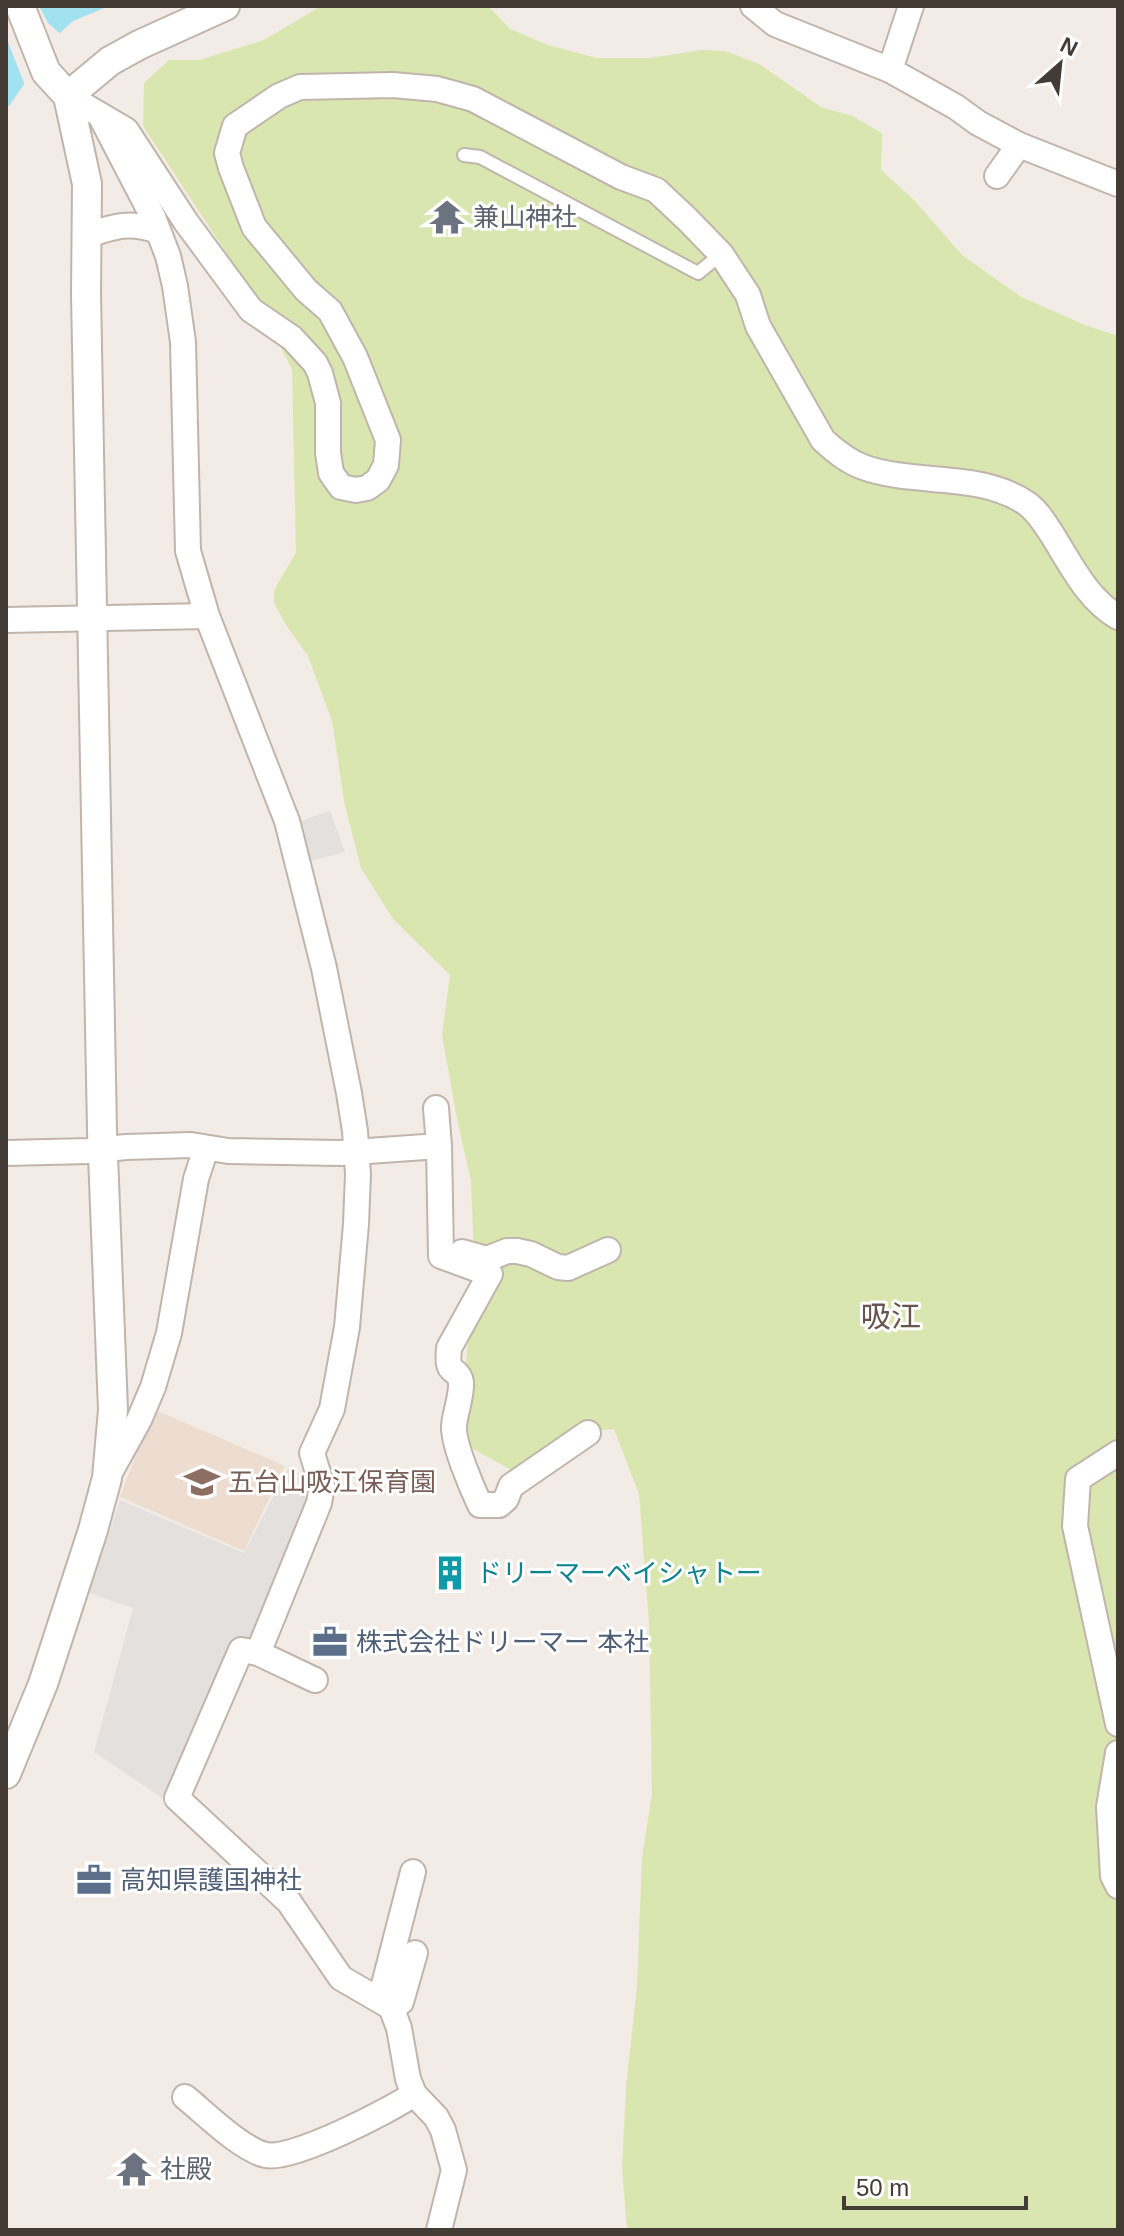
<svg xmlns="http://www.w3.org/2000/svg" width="1124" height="2236" font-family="Arial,'Noto Sans JP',sans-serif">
<rect width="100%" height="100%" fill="#f3ece6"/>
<!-- education -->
<path fill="#ecddd0" d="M153,1409L285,1466L244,1551L120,1497Z"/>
<!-- green -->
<path fill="#dae6af" d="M321,6H488L510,29L548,45L597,58H650L702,50L725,51L759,64L821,107L852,116L882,133L881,170L914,200L962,255L1021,297L1085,325L1118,336V2230H627L622,2168L626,2088L637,1986L642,1857L652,1794L649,1623L639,1494L614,1429L571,1432L515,1472L468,1446L458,1428L471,1317L474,1256L471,1181L457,1119L442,1035L450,975L393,919L361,868L345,806L332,721L308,656L286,625L274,603V592L278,583L296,553L292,369L252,292L143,126L144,83L169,60H199L264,40Z"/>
<!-- parking -->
<g fill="#e3e0de">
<path d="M330,811L345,852L310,861L300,821Z"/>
<path d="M288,1468L313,1479L314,1498L256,1636L233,1646L165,1800L94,1752L133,1608L89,1593L120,1500L244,1553Z"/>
</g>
<!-- water -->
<path fill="#a2e1ef" d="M6,6H109L73,21L58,35L9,106H6Z"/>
<!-- pier -->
<path fill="#f3ece6" d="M6,6H39L48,23L63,36L26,88L6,37Z"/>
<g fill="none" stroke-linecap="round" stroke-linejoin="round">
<!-- service casing -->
<g stroke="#c1b4ab" stroke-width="16">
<path id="service" d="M464,155L480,157L698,273L721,254"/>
</g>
<!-- minor casing -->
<g stroke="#c1b4ab" stroke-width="28">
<g id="minor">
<path d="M753,6L775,24L890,70L956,107L978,123L1019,145L1118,184"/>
<path d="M890,70L911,6"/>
<path d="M68,96L126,130L186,222L251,310L292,338L315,363L320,373L328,403V453L331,473L341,487L356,490L367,488L378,480L386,465L388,440L355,357L330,311L306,290L254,227L231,168L227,153L235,126L279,96L300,87L393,85L437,89L473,99L621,177L656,190L687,219L721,254L748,295L758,326L823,440C835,451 847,461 863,467C915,486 978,471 1026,503C1038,511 1045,524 1053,536C1071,565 1088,600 1118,617"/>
<path d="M101,117L153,217L168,256L175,286L183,342L188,551L207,616L287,821L324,968L349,1093L355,1131L358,1174L356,1224L347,1327L332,1409L312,1453L322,1486L319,1503L258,1653L241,1650L177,1798L289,1902L341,1978L391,2007L399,2028L408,2079L414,2094L436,2117L443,2130L454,2170L439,2230"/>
<path d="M997,176L1019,145"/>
<path d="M88,235C115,226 130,221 158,231"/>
<path d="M6,620L207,616"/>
<path d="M439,1146L441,1256L490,1274L449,1348C449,1354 447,1361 450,1367C454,1373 460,1373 461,1382C462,1396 455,1412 454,1426C453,1444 472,1488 480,1505H499L506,1499L511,1486L588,1433"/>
<path d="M6,1153L89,1151L126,1147L191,1145L228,1151L340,1153L439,1146L436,1108"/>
<path d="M462,1252L487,1259L507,1251H517L531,1254L558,1267L568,1268L608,1250"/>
<path d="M1118,1453L1078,1479L1075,1526L1118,1724"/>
<path d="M108,1476L139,1420L153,1387L169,1333L196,1179L206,1148"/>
<path d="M258,1653L315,1680"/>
<path d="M1118,1753L1109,1807L1113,1876L1118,1886"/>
<path d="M380,2000L413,1872"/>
<path d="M391,2007L401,2002L415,1953"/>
<path d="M185,2097C206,2114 242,2150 266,2155C292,2161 391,2110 414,2094"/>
</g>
</g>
<!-- tertiary casing -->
<g stroke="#c1b4ab" stroke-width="32">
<g id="tertiary">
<path d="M68,96L110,61L139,45L225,6"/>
<path d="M6,1774L43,1684L93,1530L107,1478L113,1410L102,1130L86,294L87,184L68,96L46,72L20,6"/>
</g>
</g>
<!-- service -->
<use href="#service" stroke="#fff" stroke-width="12"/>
<!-- minor -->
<use href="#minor" stroke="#fff" stroke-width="24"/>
<!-- tertiary -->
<use href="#tertiary" stroke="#fff" stroke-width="28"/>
</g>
<!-- icons -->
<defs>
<g id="temple-bare" transform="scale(2.76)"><path d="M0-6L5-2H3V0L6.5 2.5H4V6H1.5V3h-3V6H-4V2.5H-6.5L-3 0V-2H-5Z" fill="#6b7280" stroke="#fff" stroke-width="2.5" paint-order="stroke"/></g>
<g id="school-bare" transform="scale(2.76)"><path d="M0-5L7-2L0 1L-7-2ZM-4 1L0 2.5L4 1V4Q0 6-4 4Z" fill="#8d6e63" stroke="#fff" stroke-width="2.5" paint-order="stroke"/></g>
<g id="building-bare" transform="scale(2.76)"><path d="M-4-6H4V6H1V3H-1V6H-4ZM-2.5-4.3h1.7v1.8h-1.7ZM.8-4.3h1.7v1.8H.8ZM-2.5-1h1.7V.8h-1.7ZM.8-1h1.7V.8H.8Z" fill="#0f9aa8" stroke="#fff" stroke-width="2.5" paint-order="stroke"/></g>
<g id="office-bare" transform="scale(2.76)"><path d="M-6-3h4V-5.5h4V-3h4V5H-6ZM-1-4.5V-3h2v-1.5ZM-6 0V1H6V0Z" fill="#5c6f8a" stroke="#fff" stroke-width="2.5" paint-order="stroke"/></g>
</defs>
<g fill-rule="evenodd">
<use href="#temple-bare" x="447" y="217"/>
<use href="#school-bare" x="202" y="1482"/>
<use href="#building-bare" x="450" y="1573"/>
<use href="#office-bare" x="330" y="1642"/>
<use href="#office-bare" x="94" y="1880"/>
<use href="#temple-bare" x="134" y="2169"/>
</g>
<g text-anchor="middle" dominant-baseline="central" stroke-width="6" stroke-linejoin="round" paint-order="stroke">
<!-- worship labels -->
<g font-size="26" fill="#5b616d" stroke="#fff" text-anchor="start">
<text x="473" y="217">兼山神社</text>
<text x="160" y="2169">社殿</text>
</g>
<!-- education labels -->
<g font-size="26" fill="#785e54" stroke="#fff" text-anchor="start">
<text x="228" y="1482">五台山吸江保育園</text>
</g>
<!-- culture labels -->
<g font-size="26" fill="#0d838f" stroke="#fff" text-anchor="start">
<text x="476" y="1573">ドリーマーベイシャトー</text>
</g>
<!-- service labels -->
<g font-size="26" fill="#4e5e75" stroke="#fff" text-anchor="start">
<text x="356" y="1642">株式会社ドリーマー 本社</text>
<text x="120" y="1880">高知県護国神社</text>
</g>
<!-- quarter labels -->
<g font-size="30" fill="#68564d" stroke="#fff">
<text x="891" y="1316">吸江</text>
</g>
</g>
<!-- border -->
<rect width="1124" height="2236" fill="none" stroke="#453b35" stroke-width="16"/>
<!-- north arrow -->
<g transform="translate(1060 64) rotate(27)" stroke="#ffffff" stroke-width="6" paint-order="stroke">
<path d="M0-6L14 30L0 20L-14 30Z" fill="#453b35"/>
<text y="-12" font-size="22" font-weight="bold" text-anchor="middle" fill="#453b35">N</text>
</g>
<!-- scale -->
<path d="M844 2196v12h182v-12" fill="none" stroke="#453b35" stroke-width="4"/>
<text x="856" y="2196" font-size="24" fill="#453b35" stroke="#ffffff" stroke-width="6" paint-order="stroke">50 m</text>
</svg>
